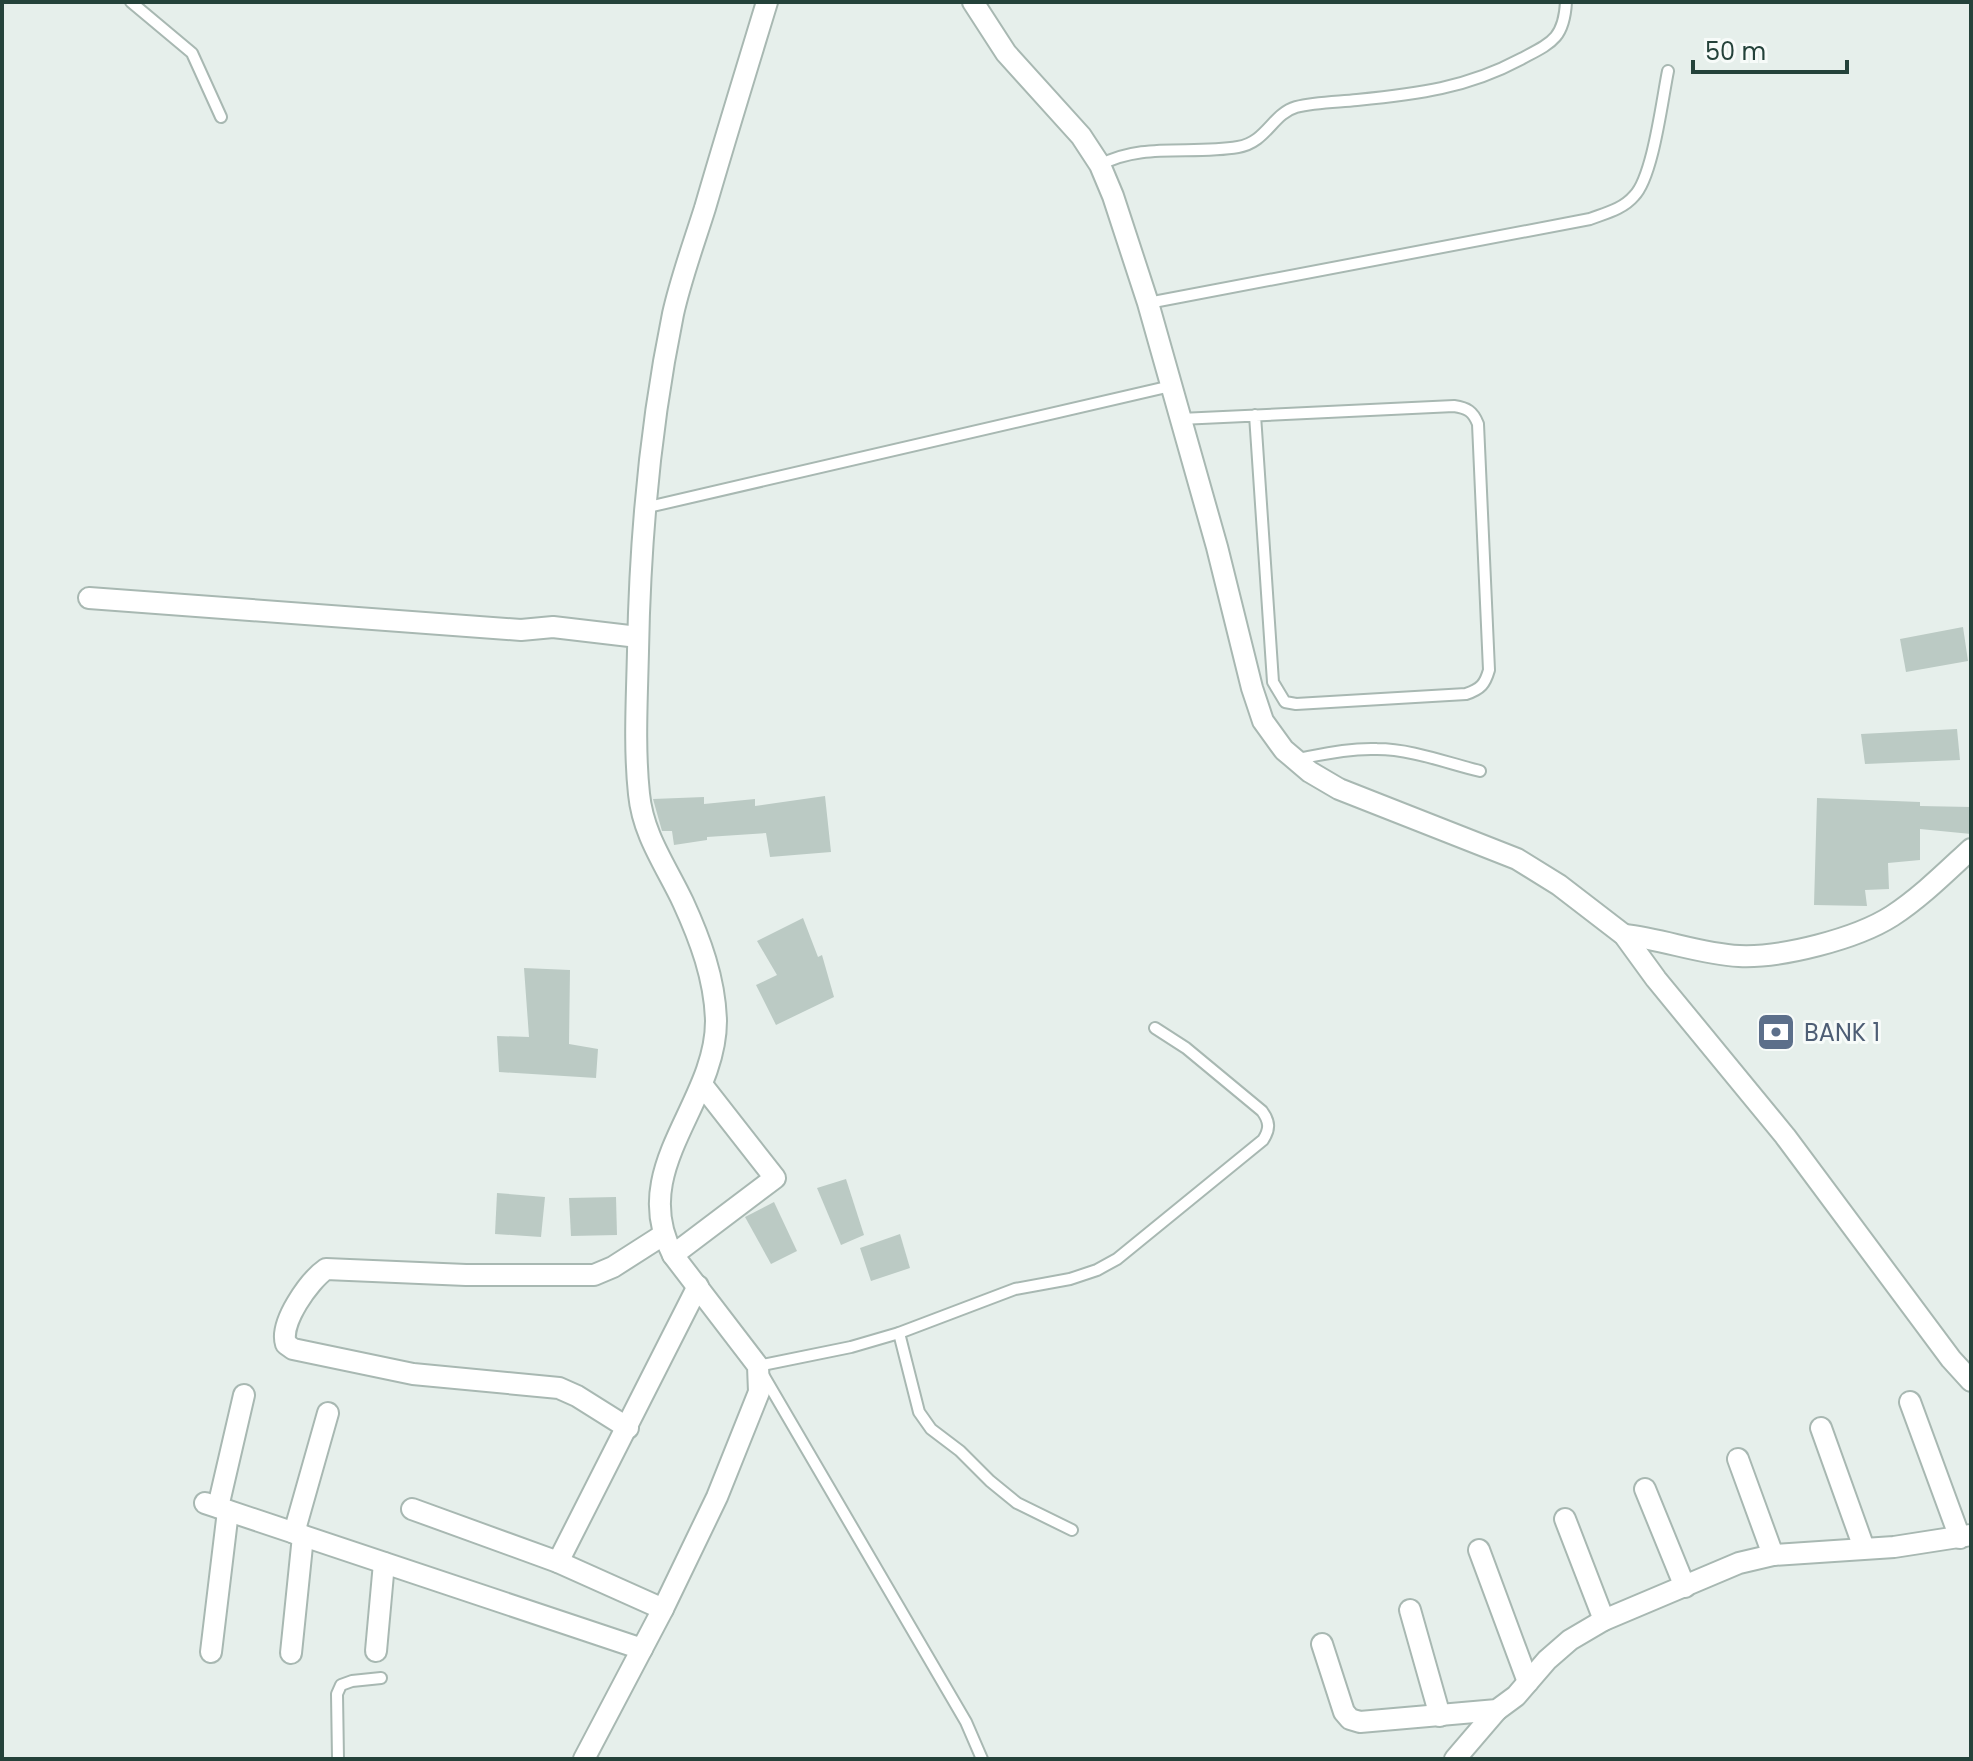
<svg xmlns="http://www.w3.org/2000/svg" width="1973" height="1761" font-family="Poppins,sans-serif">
<rect width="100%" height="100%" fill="#e6efeb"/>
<!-- building -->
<g fill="#bbcac4">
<path d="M1963,627L1968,661L1906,672L1900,639Z"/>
<path d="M1957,729L1960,760L1865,764L1861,734Z"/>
<path d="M825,796L831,852L770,857L766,833L707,837V840L674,845L672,831H662L653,799L704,797V804L755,799V806Z"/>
<path d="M1817,798L1920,802V806L1971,807V834L1920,829V860L1888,863L1889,889L1865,890L1867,906L1814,905Z"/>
<path d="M803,918L818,957L822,955L834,997L776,1025L756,985L777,975L757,941Z"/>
<path d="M524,968L570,970L569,1044L598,1049L596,1078L499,1072L497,1036L529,1037Z"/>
<path d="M846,1179L864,1235L841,1245L817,1188Z"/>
<path d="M497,1193L545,1197L541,1237L495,1234Z"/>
<path d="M616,1197L617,1235L571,1236L569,1198Z"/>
<path d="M774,1202L797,1251L771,1264L745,1217Z"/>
<path d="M900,1234L910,1268L871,1281L860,1248Z"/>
</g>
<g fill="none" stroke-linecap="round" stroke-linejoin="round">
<!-- service casing -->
<g stroke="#a8b8b2" stroke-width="14">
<g id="service">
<path d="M131,2L192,53L221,117"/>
<path d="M1100,165C1142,142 1191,155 1238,147C1267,142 1272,114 1296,107C1315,102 1337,102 1357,100C1417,94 1467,88 1521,59C1551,43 1564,39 1566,2"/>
<path d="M1148,303L1590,219C1606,213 1623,209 1634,196C1653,177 1662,100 1668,71"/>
<path d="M1180,419L1454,406C1467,408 1473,411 1478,424L1489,670C1485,684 1481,689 1466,694L1296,704L1285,702L1273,682L1255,415"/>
<path d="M644,508L1171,386"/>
<path d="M1297,759C1324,754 1350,748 1377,749C1411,749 1447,763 1480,771"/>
<path d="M899,1333L919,1412L931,1429L960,1451L990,1481L1017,1503L1072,1530"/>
<path d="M338,1759L337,1694L341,1685L352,1681L381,1678"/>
<path d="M982,1759L966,1722L758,1366L851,1347L899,1333L1015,1289L1070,1279L1097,1270L1117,1259L1263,1140C1270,1129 1270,1122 1262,1111L1186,1048L1155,1028"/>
</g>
</g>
<!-- minor casing -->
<g stroke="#a8b8b2" stroke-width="24">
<g id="minor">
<path d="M973,2L1006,53L1081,136L1100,165L1113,196L1148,303L1217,547L1252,688L1263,721L1284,750L1310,772L1339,789L1517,859L1559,885L1624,935L1656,979L1785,1136L1951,1359L1971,1381"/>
<path d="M89,598L521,630L553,627L638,637"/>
<path d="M1624,935C1663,939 1700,954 1739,956C1781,958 1856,939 1892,916C1921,897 1946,872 1971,849"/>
<path d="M673,1255L775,1178L703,1086"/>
<path d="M1910,1402L1960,1538"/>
<path d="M628,1428L577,1396L559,1388L413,1374L293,1349L286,1344C279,1323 309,1281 326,1269L466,1275H594L613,1267L663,1235"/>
<path d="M1821,1428L1864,1548"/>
<path d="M1738,1459L1773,1555"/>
<path d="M1645,1489L1685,1587"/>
<path d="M205,1503L642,1649"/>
<path d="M218,1507L244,1395"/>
<path d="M412,1509L558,1562L663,1609"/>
<path d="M1565,1519L1604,1620"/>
<path d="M294,1533L328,1413"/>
<path d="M1479,1550L1528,1682"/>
<path d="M558,1562L698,1286"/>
<path d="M1410,1610L1440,1716"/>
<path d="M1322,1644L1344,1712L1350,1719L1360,1722L1497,1710L1516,1696L1547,1660L1570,1640L1604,1620L1739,1563L1773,1555L1894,1547L1971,1535"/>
<path d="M376,1651L384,1563"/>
<path d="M211,1652L228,1511"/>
<path d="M291,1653L303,1536"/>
<path d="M584,1759L663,1609L717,1497L759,1392L758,1366L673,1255C627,1169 716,1105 716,1021C715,979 700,939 683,902C666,866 643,835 639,794C634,747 637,698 638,651C640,537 650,426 673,314C681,278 694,243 705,208C725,139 746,71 767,2"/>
<path d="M1455,1759L1497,1710"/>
</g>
</g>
<!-- service -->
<use href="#service" stroke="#fff" stroke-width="10"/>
<!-- minor -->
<use href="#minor" stroke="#fff" stroke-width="20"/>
</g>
<!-- icons -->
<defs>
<g id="bank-square" transform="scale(2)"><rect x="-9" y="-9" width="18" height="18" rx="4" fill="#5c6f8a" stroke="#f7fbf9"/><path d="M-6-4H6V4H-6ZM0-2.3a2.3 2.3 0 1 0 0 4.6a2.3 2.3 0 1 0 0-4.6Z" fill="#fff"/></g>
</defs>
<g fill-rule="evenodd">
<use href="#bank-square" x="1776" y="1032"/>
</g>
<g text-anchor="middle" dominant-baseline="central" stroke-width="6" stroke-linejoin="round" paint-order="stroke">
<!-- service labels -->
<g font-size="24" fill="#4e5e75" stroke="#f7fbf9" text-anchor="start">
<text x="1804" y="1032">BANK 1</text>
</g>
</g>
<!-- border -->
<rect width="1973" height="1761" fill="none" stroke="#24423a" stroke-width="8"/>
<!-- scale -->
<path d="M1693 60v12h154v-12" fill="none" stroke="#24423a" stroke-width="4"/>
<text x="1705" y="60" font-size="24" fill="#24423a" stroke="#f7fbf9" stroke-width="6" paint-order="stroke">50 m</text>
</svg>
